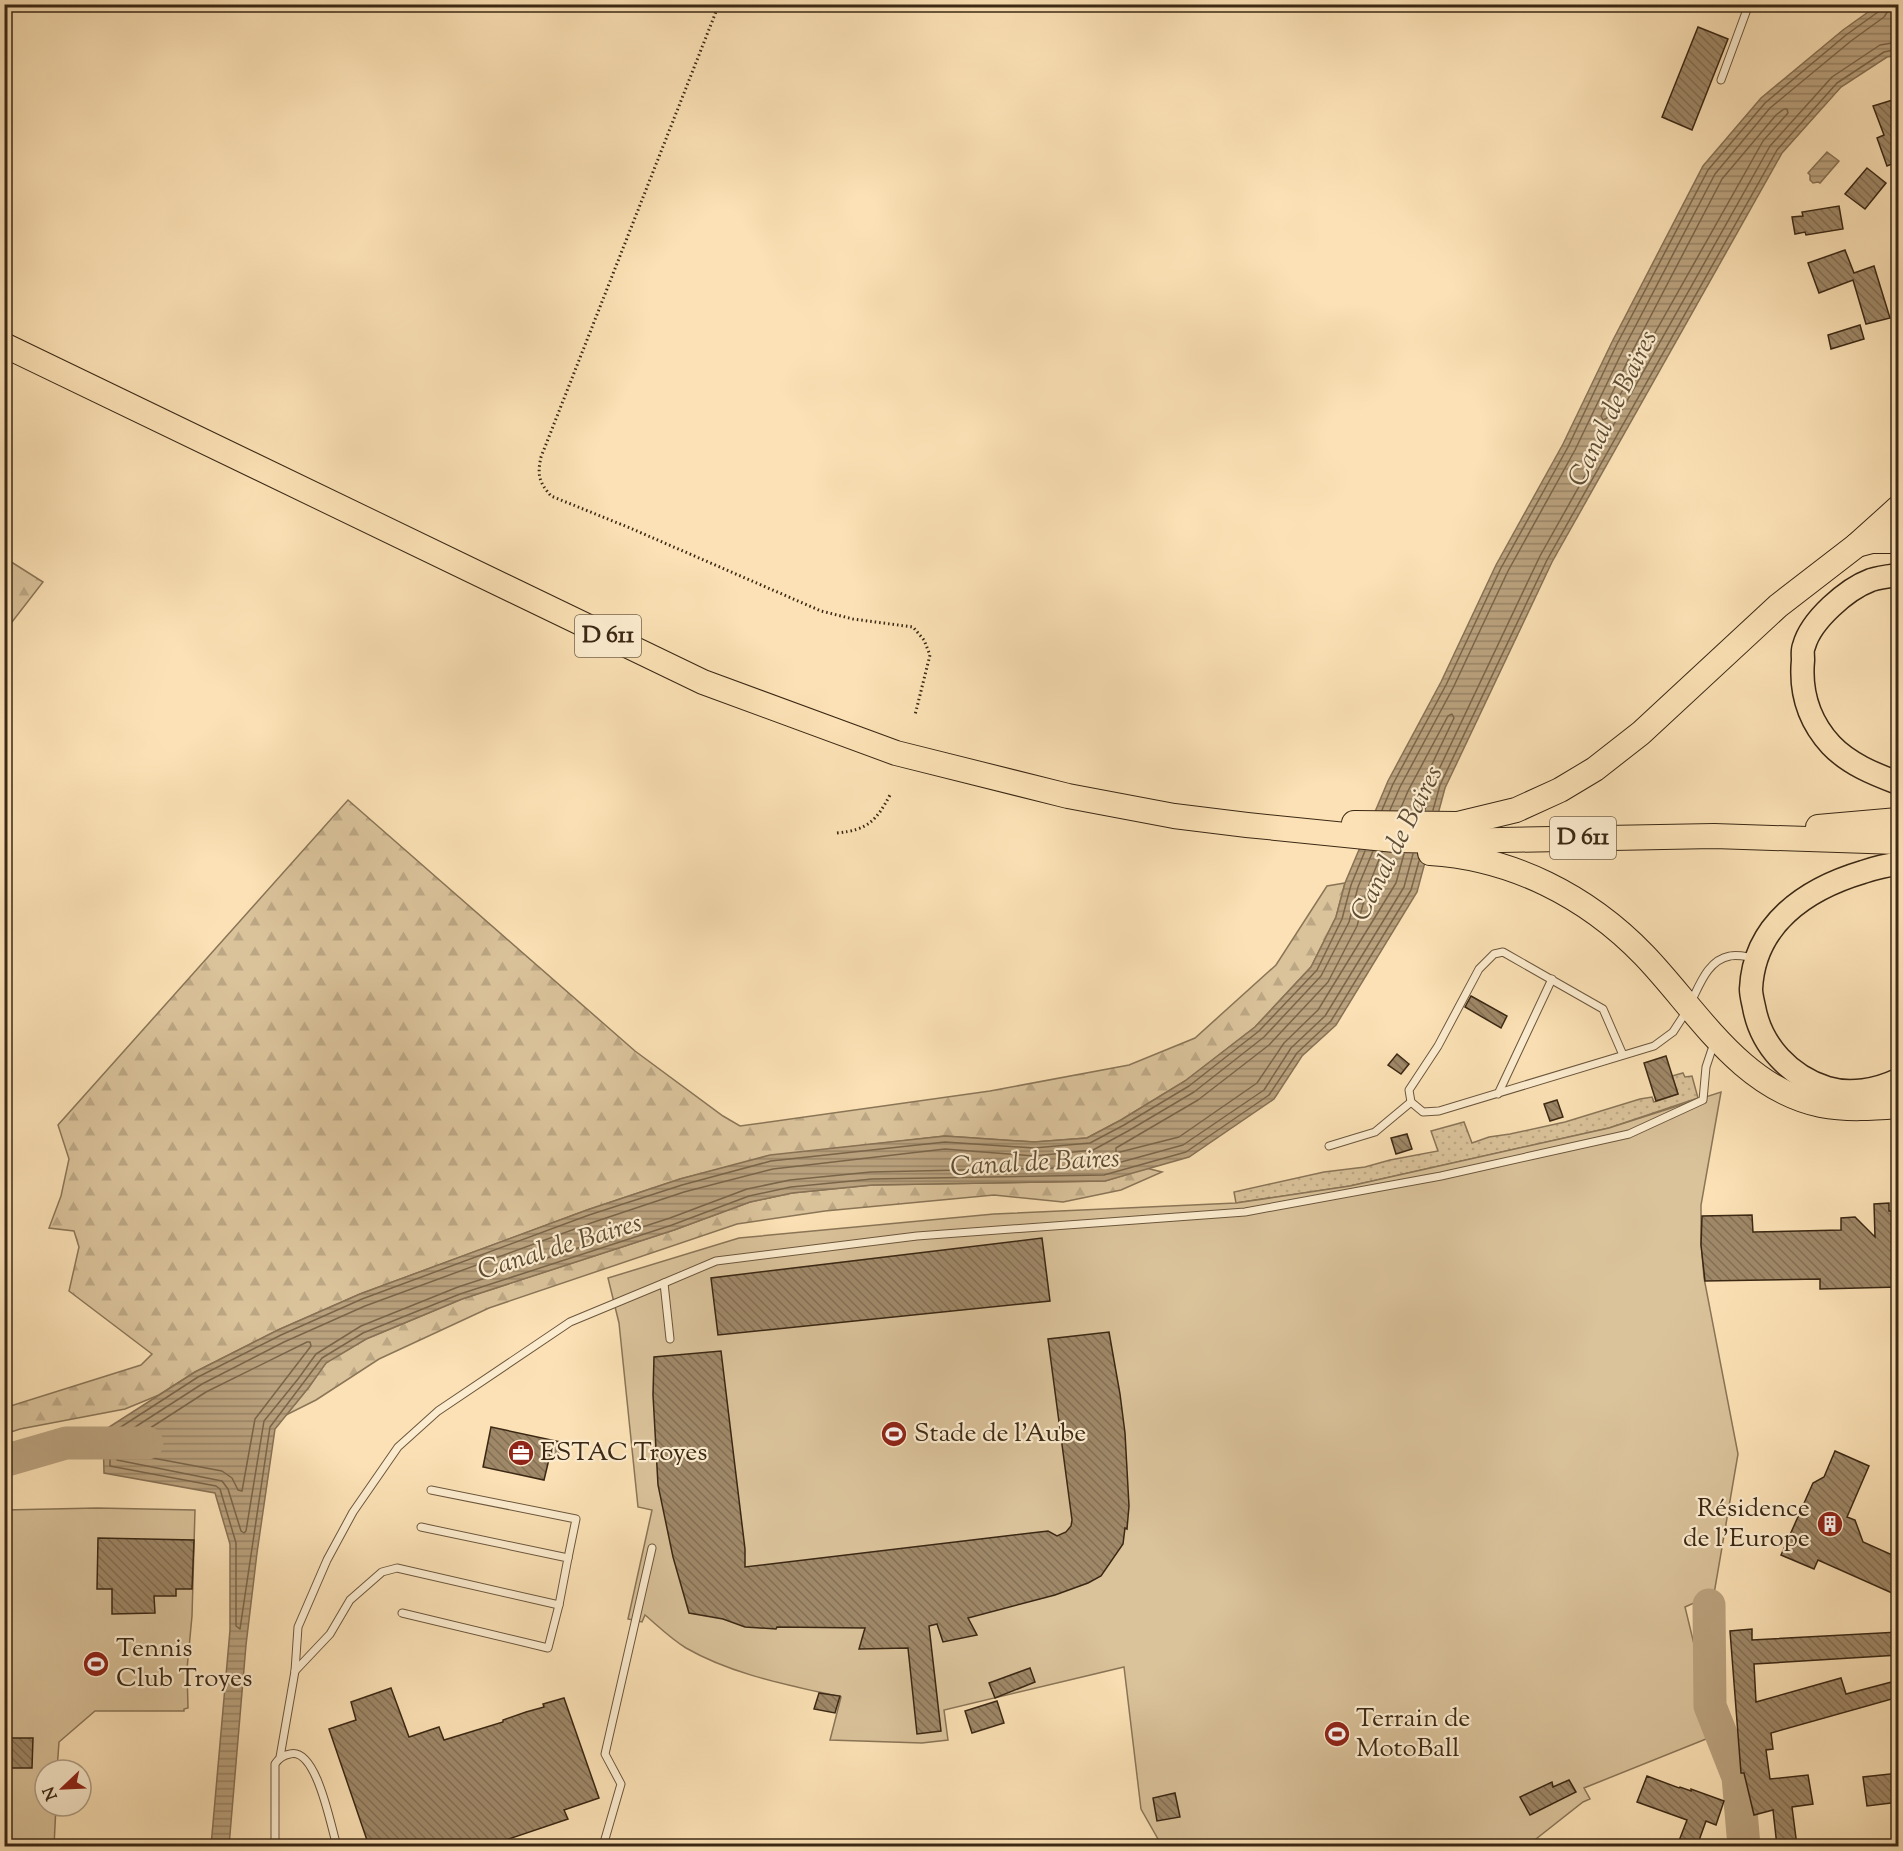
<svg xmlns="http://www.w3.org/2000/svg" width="1903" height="1851" font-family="'Sorts Mill Goudy',serif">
<defs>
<pattern id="grass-dots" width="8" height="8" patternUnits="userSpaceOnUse" patternTransform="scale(1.5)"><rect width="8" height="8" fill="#dac29a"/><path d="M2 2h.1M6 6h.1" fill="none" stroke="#bca784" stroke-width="1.8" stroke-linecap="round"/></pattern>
<pattern id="forest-firs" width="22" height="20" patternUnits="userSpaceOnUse" patternTransform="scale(1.5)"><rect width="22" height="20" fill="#dac29a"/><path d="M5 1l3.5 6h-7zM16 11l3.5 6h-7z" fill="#bca784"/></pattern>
<pattern id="water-rules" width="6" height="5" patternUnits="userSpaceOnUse" patternTransform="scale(1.5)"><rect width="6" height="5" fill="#baa27e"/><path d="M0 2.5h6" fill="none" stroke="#988466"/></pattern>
<pattern id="building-back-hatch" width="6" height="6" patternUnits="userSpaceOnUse" patternTransform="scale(1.5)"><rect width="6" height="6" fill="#9f8868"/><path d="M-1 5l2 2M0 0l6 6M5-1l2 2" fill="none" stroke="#836f54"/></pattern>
</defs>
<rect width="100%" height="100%" fill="#fbe1b5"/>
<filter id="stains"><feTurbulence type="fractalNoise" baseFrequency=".00333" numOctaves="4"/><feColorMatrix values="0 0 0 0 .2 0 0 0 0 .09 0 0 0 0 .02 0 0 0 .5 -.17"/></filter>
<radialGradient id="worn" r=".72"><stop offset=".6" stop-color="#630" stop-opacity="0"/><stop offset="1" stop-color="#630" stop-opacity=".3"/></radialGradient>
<!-- grass -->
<path fill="url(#grass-dots)" stroke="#8a7557" stroke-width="1.5" d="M1683,1073L1685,1077L1692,1076L1698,1098L1609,1128L1350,1186L1236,1203L1234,1192L1324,1172L1365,1167L1390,1160L1438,1151L1431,1131L1464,1122L1472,1143L1489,1137L1510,1134L1565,1122L1640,1099L1652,1097L1654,1102L1678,1094L1672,1076Z"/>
<!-- forest -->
<g fill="url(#forest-firs)" stroke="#8a7557" stroke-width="1.5">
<path d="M5,558L43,582L5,631Z"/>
<path d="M348,800L635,1051L723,1116L740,1126L990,1091L1129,1065L1195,1038L1276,965L1327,886L1345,883L1336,917L1311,967L1255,1027L1185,1081L1121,1120L1087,1138L1034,1142L945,1136L770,1156L680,1179L587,1210L360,1294L278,1330L195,1372L159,1395L125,1409L20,1429L5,1434L4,1408L141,1365L152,1354L69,1291L79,1247L74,1231L49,1228L61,1196L69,1159L58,1125Z"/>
<path d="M1146,1168L1162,1172L1121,1190L1063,1202L994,1195L825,1211L737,1224L489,1308L379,1359L316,1400L286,1415L309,1387L325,1363L366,1339L462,1299L674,1230L750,1202L792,1193L872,1185L1105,1181Z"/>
</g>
<!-- pitch -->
<g fill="#dac29a" stroke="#8a7557" stroke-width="1.5">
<path d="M1721,1092L1701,1205V1242L1704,1278L1738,1454L1714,1594L1685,1607L1716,1735L1584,1788L1590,1799L1583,1802L1527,1846H1162L1141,1809L1124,1667L944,1710L948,1740L922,1743L830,1740L841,1697C789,1685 733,1675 686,1648C671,1639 658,1626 645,1615L642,1622L628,1619L652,1510L638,1507L619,1323L608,1278L739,1238L994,1214L1236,1203L1350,1186L1609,1128Z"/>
<path d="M97,1508L195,1510L192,1616L187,1669L188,1708L184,1709V1711H95L59,1742L57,1770H45V1806H56L54,1846H5V1510Z"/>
</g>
<!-- water -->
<g fill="url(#water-rules)" stroke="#877154" stroke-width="1.5">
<path d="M1878,5H1898V55L1887,57L1841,87L1782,153L1552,562L1445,788L1417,892L1336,1025L1302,1056L1274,1099L1189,1157L1105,1181L872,1185L792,1193L750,1202L674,1230L462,1299L366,1339L326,1363L309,1387L275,1429L257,1553L246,1645L229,1846H211L230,1630V1544L215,1493L104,1473L103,1431L195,1372L278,1330L360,1294L587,1210L680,1179L770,1155L945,1136L1034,1142L1087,1138L1121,1120L1185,1081L1255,1027L1311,967L1336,917L1345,883L1388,781L1441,682L1496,565L1563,444L1612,342L1703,166L1761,98L1843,30Z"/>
<path d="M1827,152L1839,161L1820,183L1818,182L1813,183L1810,180V175L1808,173Z"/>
</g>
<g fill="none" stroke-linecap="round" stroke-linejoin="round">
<!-- shore -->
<g stroke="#7a6549" stroke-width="1.5">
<path d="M1784,109H1787L1788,113L1763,141L1607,418L1603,420L1601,416L1632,352L1722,179L1776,115Z"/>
<path d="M1382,810L1393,784L1446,685L1501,568L1568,447L1617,344L1708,170L1765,103L1846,35L1878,12L1881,4"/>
<path d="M1390,810L1400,787L1453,688L1508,571L1575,450L1624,348L1715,174L1770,108L1851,41L1884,17L1888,11L1889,4"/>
<path d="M1400,810L1408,791L1448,716L1452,714L1454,718L1425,779L1416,810"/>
<path d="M1425,810L1433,782L1540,556L1770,146L1832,77L1880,45L1898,42"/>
<path d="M1433,810L1440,785L1547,560L1777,150L1837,83L1884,52L1898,49"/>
<path d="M1365,851L1351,885L1342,919L1317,970L1259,1031L1189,1086L1124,1125L1090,1143L1034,1148L945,1142L771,1161L682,1185L589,1215L362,1299L281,1335L198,1377L110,1434V1466L216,1486L220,1489L236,1543V1626L240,1629L270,1427L322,1358L363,1333L460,1294L672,1225L749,1196L791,1187L872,1179L1104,1175L1186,1152L1269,1095L1297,1053L1331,1021L1411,890L1419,861"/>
<path d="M1373,851L1358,887L1349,922L1321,976L1264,1037L1194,1092L1128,1131L1093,1150L1034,1156L945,1149L773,1169L684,1192L591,1223L365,1306L284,1342L202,1384L118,1438L117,1460L222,1481L228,1489L241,1531L244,1533L246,1531L264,1421L298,1379L316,1354L361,1326L458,1287L670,1218L747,1189L790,1180L871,1172L1103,1167L1183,1145L1264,1090L1291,1048L1325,1016L1404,887L1413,854"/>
<path d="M1382,852L1367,890L1357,926L1328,982L1269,1045L1198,1100L1116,1148V1153L1179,1137L1257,1083L1284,1043L1318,1010L1396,883L1404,854"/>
<path d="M307,1342H310L311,1346L255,1419L242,1491L238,1490L232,1478L222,1471L126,1453L127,1443L206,1392Z"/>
</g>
<!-- river -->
<g stroke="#baa27e" stroke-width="33">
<path d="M4,1461L66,1443H147"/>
<path d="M1709,1605L1710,1706L1738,1777L1744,1846"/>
</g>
</g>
<!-- building -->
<g fill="url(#building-back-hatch)" stroke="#3b2814" stroke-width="1.5">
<path d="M1698,27L1728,39L1692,130L1662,117Z"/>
<path d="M1899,98V171H1897L1894,163L1887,166L1877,138L1884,135L1873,106Z"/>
<path d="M1867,168L1886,183L1865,209L1845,194Z"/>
<path d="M1839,206L1843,229L1806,235L1805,232L1795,234L1792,217L1803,216L1802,212Z"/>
<path d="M1845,250L1854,273L1874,266L1890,318L1866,324L1853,280L1819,293L1808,263Z"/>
<path d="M1860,325L1864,339L1831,349L1828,335Z"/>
<path d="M1471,996L1507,1016L1501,1028L1465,1007Z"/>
<path d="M1397,1054L1409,1064L1401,1074L1388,1065Z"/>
<path d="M1666,1056L1678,1094L1656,1101L1644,1063Z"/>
<path d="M1557,1100L1563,1117L1550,1121L1544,1104Z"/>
<path d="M1407,1134L1412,1149L1396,1154L1391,1138Z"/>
<path d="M1889,1203V1211H1899V1287L1820,1289V1279L1705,1281L1701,1245L1702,1216L1752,1215L1753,1232L1841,1230V1218L1855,1217L1875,1237L1874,1204Z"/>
<path d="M1042,1238L1050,1301L718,1335L711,1278Z"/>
<path d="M1109,1332L1120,1394L1125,1433L1129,1506L1127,1529L1125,1528L1123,1544L1101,1576L1088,1583L1055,1595L968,1618L977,1635L943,1642L937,1624L929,1626L941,1731L917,1734L908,1648L859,1649L865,1628L777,1627L776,1629L745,1627L723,1619L689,1613L673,1557L658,1485L653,1395L654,1357L721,1351L745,1549V1567L1048,1531L1057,1536L1066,1532L1071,1526L1072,1520L1048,1339Z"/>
<path d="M491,1427L561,1442L558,1457L550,1455L544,1480L483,1467Z"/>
<path d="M1835,1451L1869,1466L1847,1517L1855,1520L1863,1542L1899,1558V1578L1892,1593L1818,1560L1814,1569L1781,1555L1813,1483L1824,1477Z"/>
<path d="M98,1538L194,1540L192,1589H176V1596H154L155,1613L112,1614V1589H97Z"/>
<path d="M1752,1629V1640L1899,1632V1655L1754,1664L1756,1702L1841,1678L1846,1694L1899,1680V1697L1771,1733L1773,1749L1766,1750L1770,1779L1808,1775L1813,1804L1792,1807L1797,1846H1777L1773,1810L1754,1815L1744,1773H1741L1730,1631Z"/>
<path d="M1030,1668L1035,1682L995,1698L989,1683Z"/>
<path d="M391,1688L409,1737L439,1727L444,1740L503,1722V1720L526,1712L544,1707L543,1704L564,1698L599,1798L564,1810L568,1819L488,1846H369L329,1729L356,1720L351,1702Z"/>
<path d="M819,1693L840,1696L835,1713L814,1709Z"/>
<path d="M997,1701L1004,1723L972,1733L965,1711Z"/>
<path d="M8,1738H33L32,1768H4V1742H8Z"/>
<path d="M1899,1773V1802L1867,1806L1863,1777Z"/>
<path d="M1647,1776L1679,1788L1680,1787L1691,1791V1789L1724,1801L1716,1825L1706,1821L1697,1846H1677L1687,1820L1637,1802Z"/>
<path d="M1569,1780L1576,1792L1530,1815L1520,1797L1552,1782L1553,1787Z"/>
<path d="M1175,1793L1180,1817L1157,1821L1153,1798Z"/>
</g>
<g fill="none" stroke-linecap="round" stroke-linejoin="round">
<!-- service casing -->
<g stroke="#6b563c" stroke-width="9">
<g id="service">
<path d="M1721,80L1749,4"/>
<path d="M1691,1002C1700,984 1708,960 1730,956C1738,954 1747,957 1755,958"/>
<path d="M1623,1055L1603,1009L1503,952L1494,954L1479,969L1438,1046L1409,1090L1411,1102L1423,1112L1439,1111L1654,1046L1673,1032L1686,1012"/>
<path d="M1498,1094L1552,979"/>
<path d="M1329,1146L1375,1132L1411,1102"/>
<path d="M664,1283L716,1261L917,1236L1245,1212L1441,1176L1629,1134L1703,1100L1706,1067L1714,1043"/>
<path d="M431,1490L576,1519L568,1558"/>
<path d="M421,1527L568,1558L559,1605"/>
<path d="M295,1671L330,1634L350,1600L382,1572L397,1568L559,1605L548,1648L402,1613"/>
<path d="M280,1757L295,1671L298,1627L327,1560L353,1512L398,1447L438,1411L570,1322L664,1283L670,1339"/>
<path d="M275,1846V1764C279,1758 283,1755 290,1754C317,1747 331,1828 337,1846"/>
<path d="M603,1846L621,1784L605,1754L652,1548"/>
</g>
</g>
<!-- primary casing -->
<g stroke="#3b2814" stroke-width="25">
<g id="primary">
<path d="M1898,575C1890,576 1880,577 1871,580C1847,589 1811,620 1804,646C1802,650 1803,656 1803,660C1800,692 1809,721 1831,745C1849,764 1874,774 1898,783"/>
<path d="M1898,864C1886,865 1875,868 1863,872C1806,889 1754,924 1751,989C1751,995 1753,1002 1754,1007C1761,1046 1790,1076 1827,1088C1850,1095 1877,1090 1898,1080"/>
</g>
</g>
<!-- trunk casing -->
<g stroke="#3b2814" stroke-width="26">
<g id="trunk">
<path d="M4,345L703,682L896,753L1068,796L1174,816L1247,825L1395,840L1452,841L1714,836L1898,842"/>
<path d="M1857,545L1898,508"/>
<path d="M1354,823L1458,824L1516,810L1560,790L1595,769L1641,733L1778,606L1857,545L1872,541H1898"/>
<path d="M1818,827L1898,820"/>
<path d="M1430,853C1512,858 1587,896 1644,955C1697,1010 1740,1088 1821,1105C1847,1110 1873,1108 1898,1106"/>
</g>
</g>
<!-- path -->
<g stroke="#3b2814" stroke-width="3" stroke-dasharray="1.5 3" stroke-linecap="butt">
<path d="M719,4L541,457C537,475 539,482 551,496L630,528L821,611L853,619L913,627L924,640L930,655L915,715"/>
<path d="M837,833C868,830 876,821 890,795"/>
</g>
<!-- service -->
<use href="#service" stroke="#fceccf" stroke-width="7"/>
<!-- primary -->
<use href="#primary" stroke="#fbe1b5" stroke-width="22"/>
<!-- trunk -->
<use href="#trunk" stroke="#fbe1b5" stroke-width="24"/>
</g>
<!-- icons -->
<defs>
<g id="stadium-disc" transform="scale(1.35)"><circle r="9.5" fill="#8f2418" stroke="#fceccf"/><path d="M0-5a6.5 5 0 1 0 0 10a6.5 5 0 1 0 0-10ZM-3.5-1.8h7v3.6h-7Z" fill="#fff"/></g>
<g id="office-disc" transform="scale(1.35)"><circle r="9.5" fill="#8f2418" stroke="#fceccf"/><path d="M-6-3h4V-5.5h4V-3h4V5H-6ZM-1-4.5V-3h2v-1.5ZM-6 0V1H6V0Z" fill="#fff"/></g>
<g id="building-disc" transform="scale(1.35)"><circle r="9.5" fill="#8f2418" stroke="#fceccf"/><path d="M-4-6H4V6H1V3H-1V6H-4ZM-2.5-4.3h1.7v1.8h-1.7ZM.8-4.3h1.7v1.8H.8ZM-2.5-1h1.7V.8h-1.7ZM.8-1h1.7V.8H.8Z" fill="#fff"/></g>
</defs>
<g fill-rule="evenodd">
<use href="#stadium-disc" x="894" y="1434"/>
<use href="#office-disc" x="521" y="1453"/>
<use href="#building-disc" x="1830" y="1524"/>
<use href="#stadium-disc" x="96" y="1664"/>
<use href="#stadium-disc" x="1337" y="1734"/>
</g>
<g text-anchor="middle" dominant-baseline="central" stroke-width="4.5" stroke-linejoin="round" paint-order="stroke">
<!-- shield labels -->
<g fill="#fceccf" stroke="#75634c" stroke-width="1.5">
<rect x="575" y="615" width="66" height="42" rx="4.5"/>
<rect x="1550" y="817" width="66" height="42" rx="4.5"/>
</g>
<g font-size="24" font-weight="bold" fill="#3b2814">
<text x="608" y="636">D 611</text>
<text x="1583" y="838">D 611</text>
</g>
<!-- poi labels -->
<g font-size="26" fill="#3b2814" stroke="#fceccf" text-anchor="start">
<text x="914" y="1434">Stade de l’Aube</text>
<text x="540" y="1453">ESTAC Troyes</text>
<text x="1810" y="1509" text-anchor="end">Résidence<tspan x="1810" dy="30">de l'Europe</tspan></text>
<text x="116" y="1649">Tennis<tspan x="116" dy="30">Club Troyes</tspan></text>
<text x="1356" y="1719">Terrain de<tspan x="1356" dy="30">MotoBall</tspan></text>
</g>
<!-- water labels -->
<g font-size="27" font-style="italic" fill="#614d34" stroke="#fceccf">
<text transform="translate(1614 409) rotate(-64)">Canal de Baires</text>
<text transform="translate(1398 844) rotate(-63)">Canal de Baires</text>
<text transform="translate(1035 1164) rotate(-3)">Canal de Baires</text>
<text transform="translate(560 1248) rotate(-17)">Canal de Baires</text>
</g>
</g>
<!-- margin -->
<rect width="1903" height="1851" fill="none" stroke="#fbe1b5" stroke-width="24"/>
<rect x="6" y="6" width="1891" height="1839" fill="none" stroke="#3b2814" stroke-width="3"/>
<rect x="12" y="12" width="1879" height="1827" fill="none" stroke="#3b2814" stroke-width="1.5"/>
<!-- north arrow -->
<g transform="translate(63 1788) rotate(247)"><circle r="28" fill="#fceccf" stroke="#af9e84" stroke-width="1.5"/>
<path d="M0-4.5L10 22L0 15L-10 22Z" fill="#8f2418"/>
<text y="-9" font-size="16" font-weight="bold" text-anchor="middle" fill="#3b2814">N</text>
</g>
<rect width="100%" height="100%" filter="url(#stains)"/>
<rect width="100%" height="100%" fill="url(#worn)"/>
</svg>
